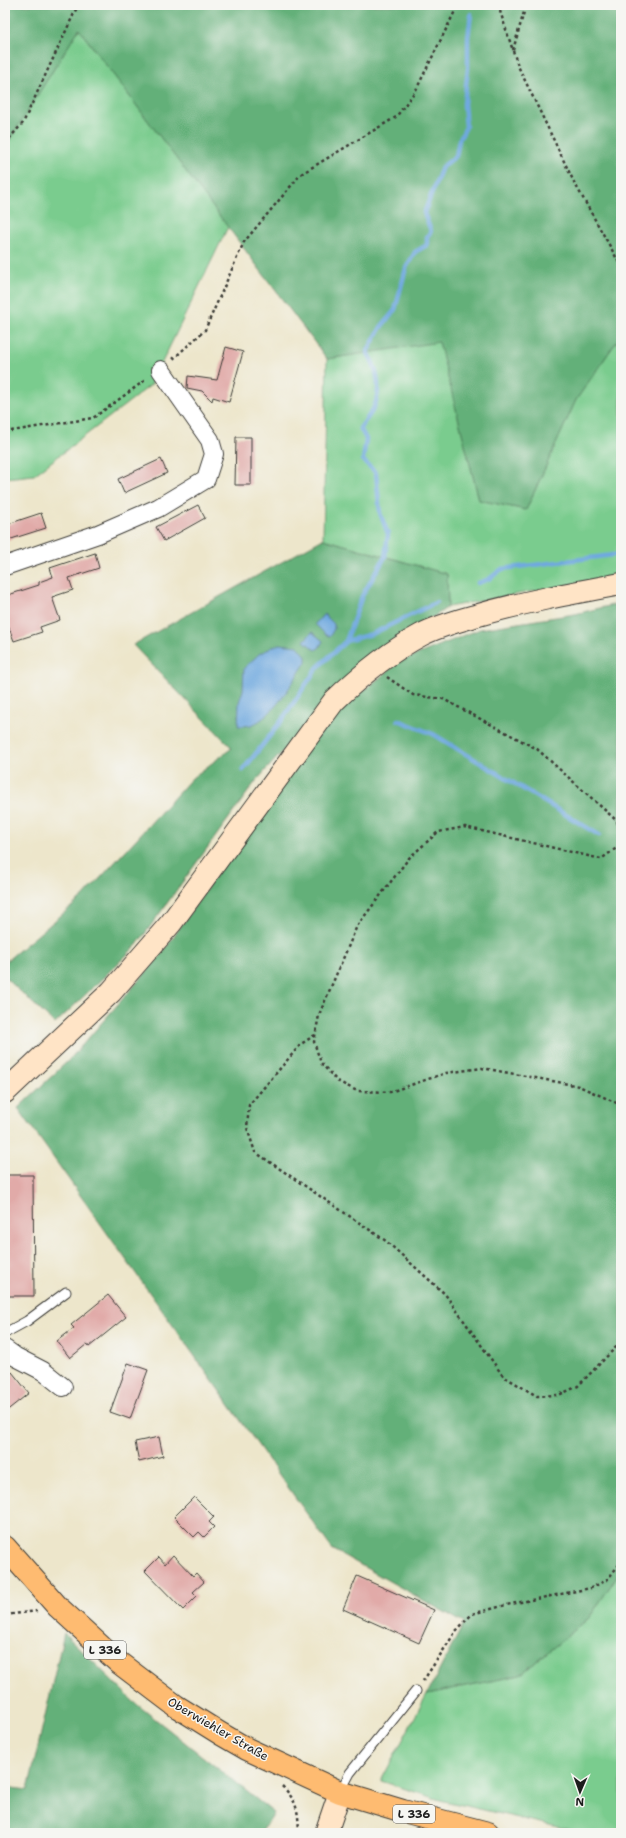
<svg xmlns="http://www.w3.org/2000/svg" width="626" height="1838" font-family="'Shantell Sans',sans-serif">
<rect width="100%" height="100%" fill="#f6f6f2"/>
<filter id="ink" filterUnits="userSpaceOnUse"><feTurbulence type="fractalNoise" baseFrequency=".025" numOctaves="2"/><feDisplacementMap in="SourceGraphic" scale="8" xChannelSelector="R" yChannelSelector="G"/><feConvolveMatrix kernelMatrix="1 2 1 2 8 2 1 2 1" color-interpolation-filters="sRGB"/></filter>
<filter id="wash" filterUnits="userSpaceOnUse"><feTurbulence type="fractalNoise" baseFrequency=".012" numOctaves="4" result="noise"/><feDisplacementMap in="SourceGraphic" scale="16" xChannelSelector="R" yChannelSelector="G"/><feGaussianBlur stdDeviation="0.9" result="paint"/><feColorMatrix in="noise" values="0 0 0 0 0 0 0 0 0 0 0 0 0 0 0 0 0 1.4 0 .05"/><feComposite in="paint" operator="in"/></filter>
<g filter="url(#wash)">
<rect width="100%" height="100%" fill="#ede6cb"/>
<!-- green -->
<g fill="#7acc8e" stroke="#4b7455">
<path d="M79,29L228,227L151,385L34,475L5,478V147Z"/>
<path d="M621,335V575L448,607L447,574L323,539L327,359L439,341L479,500L526,510L576,400Z"/>
<path d="M621,1570V1833H584L440,1800L381,1781L427,1694L520,1675L589,1618Z"/>
</g>
<!-- forest -->
<g fill="#63b079" stroke="#40664a">
<path d="M5,5H621V335L576,400L526,510L479,500L439,342L327,359L79,29L5,147Z"/>
<path d="M323,539L447,574L448,607L361,665L256,781L136,946L55,1024L5,977V962L83,897L192,778L232,748L133,645Z"/>
<path d="M621,603V1570L589,1618L520,1675L427,1694L464,1623L332,1549L18,1108L70,1059L161,955L316,729L399,662L480,629L575,614Z"/>
<path d="M64,1633L134,1702L274,1813L261,1833H5V1787L28,1790Z"/>
</g>
<!-- water -->
<g fill="#6fa9df" stroke="#46627e">
<path d="M324,614L334,624V629L330,636L326,635L315,624Z"/>
<path d="M312,632L323,641L319,648L315,650L304,641Z"/>
<path d="M279,644L298,646L306,656V662C293,681 274,717 251,725C247,726 242,726 238,726L239,702L243,690L244,668L259,654Z"/>
</g>
<g fill="none" stroke-linecap="round" stroke-linejoin="round">
<!-- stream -->
<g stroke="#6fa9df" stroke-width="4.5">
<path d="M478,583L489,579L502,569L621,554"/>
<path d="M346,641L372,634L437,602"/>
<path d="M398,720L433,734L599,835"/>
<path d="M243,770L282,720L317,668L346,641L362,596L385,557L388,534L380,513L376,473L363,460L366,439L360,428C365,421 371,414 374,407C382,389 377,367 367,352L381,327L395,310L406,268L415,252L427,245V237L431,231L424,213L442,167L456,156L459,140L466,127L464,104L468,68V38L471,14"/>
</g>
</g>
<g id="blocks">
<!-- building -->
<g fill="#e1aaa8">
<path d="M226,347L243,352L229,402L213,397L212,401L202,391L187,388L188,376L217,380Z"/>
<path d="M236,437H251V485H235Z"/>
<path d="M161,459L167,473L124,493L118,479Z"/>
<path d="M198,505L205,518L164,541L156,527Z"/>
<path d="M41,513L46,528L5,541V525Z"/>
<path d="M95,553L99,568L69,578L73,590L52,597L60,620L40,627L42,632L14,641L5,617V596L39,585V582L53,577L50,568Z"/>
<path d="M5,1175H33L34,1296H5Z"/>
<path d="M108,1295L126,1317L89,1347L87,1344L70,1358L57,1341L74,1328L71,1325Z"/>
<path d="M128,1363L148,1370L130,1419L110,1412Z"/>
<path d="M12,1372L29,1393L5,1412V1378Z"/>
<path d="M159,1437L163,1456L139,1462L135,1442Z"/>
<path d="M194,1497L214,1517L209,1522L214,1527L204,1537L199,1532L194,1537L174,1517Z"/>
<path d="M173,1555L193,1576L196,1573L204,1582L193,1592L197,1596L183,1610L145,1571L159,1557L165,1564Z"/>
<path d="M357,1576L434,1610L419,1643L343,1609Z"/>
</g>
</g>
</g>
<g filter="url(#ink)">
<use href="#blocks" fill-opacity="0" stroke="#3b3a36" stroke-width="1"/>
<g fill="none" stroke-linecap="round" stroke-linejoin="round">
<!-- lane casing -->
<g stroke="#3b3a36" stroke-width="11">
<g id="lane">
<path d="M5,1333L27,1321L66,1292"/>
<path d="M340,1792L350,1773L416,1691"/>
</g>
</g>
<!-- street casing -->
<g stroke="#3b3a36" stroke-width="20">
<g id="street">
<path d="M5,566L98,534L158,508L206,479L214,454L210,440L161,370"/>
<path d="M5,1349L16,1357L43,1371L63,1387"/>
</g>
</g>
<!-- secondary casing -->
<g stroke="#3b3a36" stroke-width="24">
<g id="secondary">
<path d="M5,1092L111,992L171,923L334,701C360,676 389,652 421,635C438,626 457,621 475,616C523,602 572,593 621,584"/>
<path d="M326,1833L340,1792"/>
</g>
</g>
<!-- primary casing -->
<g stroke="#3b3a36" stroke-width="24">
<path id="primary" d="M5,1547L58,1607L118,1662L176,1706L221,1734L247,1749L340,1792L403,1811L488,1833"/>
</g>
<!-- path -->
<g stroke="#3b3a36" stroke-width="2.5" stroke-dasharray="3 3" stroke-linecap="butt">
<path d="M498,5L518,66L574,182L621,266"/>
<path d="M513,50L526,5"/>
<path d="M5,143L23,123L78,5"/>
<path d="M173,359L205,330L244,242L301,174L396,117L416,90L458,5"/>
<path d="M5,432L93,418L147,379"/>
<path d="M387,677L413,695L443,699L537,749L617,821L621,835L618,847L601,859L465,827L438,832L409,858L357,926L319,1015L314,1042L321,1063L337,1081L357,1091L390,1092L446,1073L482,1068L579,1086L621,1105"/>
<path d="M315,1035L301,1044L249,1105L247,1128L255,1152L386,1241L445,1294L503,1376L537,1396L559,1395L578,1386L621,1342"/>
<path d="M5,1615L37,1611"/>
<path d="M423,1681L456,1631L472,1614L506,1605L591,1588L607,1580L621,1562V1559"/>
<path d="M282,1786C298,1802 298,1811 299,1833"/>
</g>
<!-- lane -->
<use href="#lane" stroke="#fff" stroke-width="9"/>
<!-- street -->
<use href="#street" stroke="#fff" stroke-width="18"/>
<!-- secondary -->
<use href="#secondary" stroke="#ffe4c6" stroke-width="22"/>
<!-- primary -->
<use href="#primary" stroke="#febb71" stroke-width="22"/>
</g>
</g>
<g text-anchor="middle" dominant-baseline="central" stroke-width="3" stroke-linejoin="round" paint-order="stroke">
<!-- shield labels -->
<g fill="#f6f6f2" stroke="#5d5d5c" stroke-width="1">
<rect x="84" y="1641" width="42" height="18" rx="3"/>
<rect x="393" y="1805" width="42" height="18" rx="3"/>
</g>
<g font-size="11" font-weight="bold" fill="#1c1c1c">
<text x="105" y="1650">L 336</text>
<text x="414" y="1814">L 336</text>
</g>
<!-- street labels -->
<g font-size="12" fill="#1c1c1c" stroke="#f6f6f2">
<text transform="translate(218 1729) rotate(30)">Oberwiehler Straße</text>
</g>
</g>
<!-- margin -->
<rect width="626" height="1838" fill="none" stroke="#f6f6f2" stroke-width="20"/>
<!-- north arrow -->
<g transform="translate(580 1792) rotate(182)" stroke="#f6f6f2" stroke-width="3" paint-order="stroke">
<path d="M0-3L7 15L0 10L-7 15Z" fill="#1c1c1c"/>
<text y="-6" font-size="11" font-weight="bold" text-anchor="middle" fill="#1c1c1c">N</text>
</g>
</svg>
